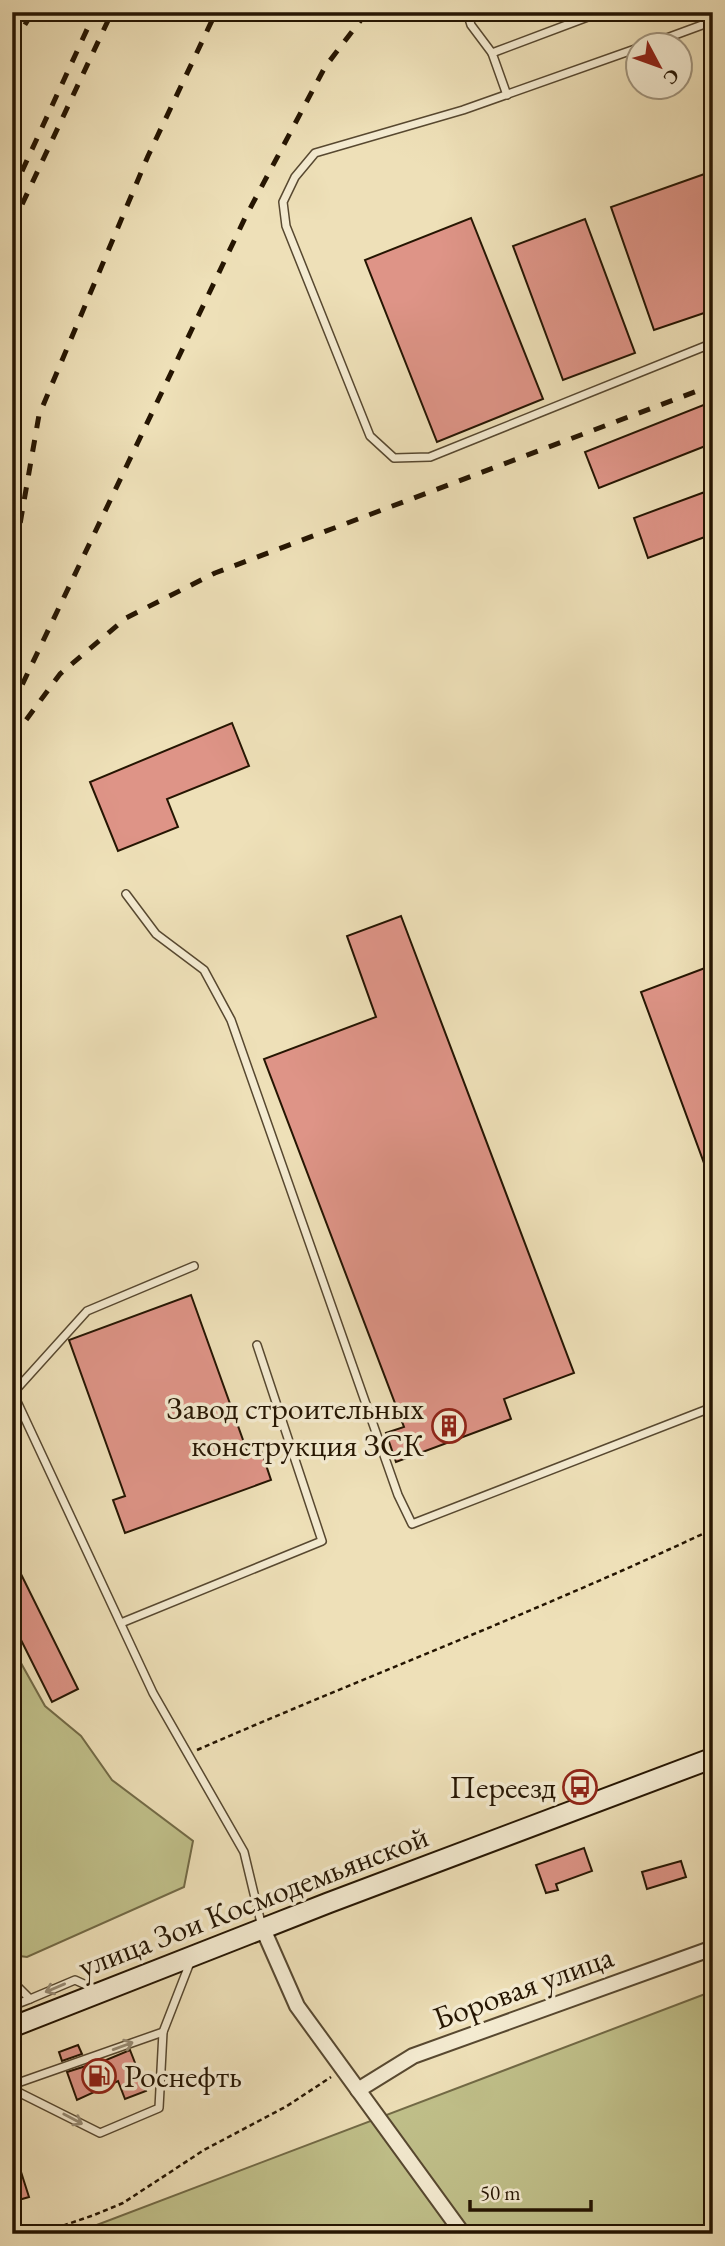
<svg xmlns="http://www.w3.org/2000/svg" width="725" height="2246" font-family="'EB Garamond',serif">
<rect width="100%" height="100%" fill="#eee0b8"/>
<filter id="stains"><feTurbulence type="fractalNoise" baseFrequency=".00286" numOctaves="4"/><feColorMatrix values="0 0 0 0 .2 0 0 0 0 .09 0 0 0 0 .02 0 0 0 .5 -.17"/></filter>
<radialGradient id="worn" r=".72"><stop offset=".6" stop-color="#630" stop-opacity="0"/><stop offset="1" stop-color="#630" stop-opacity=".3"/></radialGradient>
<!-- green -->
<g fill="#c0c08a" stroke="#726a46" stroke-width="2">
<path d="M12,1647L45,1706L81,1736L112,1780L193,1841L184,1887L27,1957L12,1955Z"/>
<path d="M713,1991V2234H73Z"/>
</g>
<!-- building -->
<g fill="#de9487" stroke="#251502" stroke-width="2">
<path d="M713,171V310L654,330L611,207Z"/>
<path d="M471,218L543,399L437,442L365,260Z"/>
<path d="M585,219L635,353L563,380L513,246Z"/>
<path d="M706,404L713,422V443L599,488L585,452Z"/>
<path d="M713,489V534L648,558L634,518Z"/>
<path d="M232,723L249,766L167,799L178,827L118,851L90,782Z"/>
<path d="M401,916L574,1373L504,1399L511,1419L396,1462L386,1433L404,1427L264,1059L376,1017L347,936Z"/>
<path d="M713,965V1181L711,1182L641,992Z"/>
<path d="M191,1295L247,1451L260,1447L271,1480L125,1533L113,1500L125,1496L69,1340Z"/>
<path d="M12,1556L78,1689L52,1702L12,1622Z"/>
<path d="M584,1848L592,1871L556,1884L558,1890L546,1893L536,1865Z"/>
<path d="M681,1861L686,1877L647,1889L642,1872Z"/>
<path d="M78,2045L82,2054L62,2061L59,2052Z"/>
<path d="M130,2050L146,2091L125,2099L118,2081L77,2100L67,2072L86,2066L87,2068Z"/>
<path d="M15,2153L29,2197L12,2202V2154Z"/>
</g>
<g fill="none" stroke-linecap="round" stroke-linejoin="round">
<!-- service casing -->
<g stroke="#574830" stroke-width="10">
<g id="service">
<path d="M467,12L471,25L492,53"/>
<path d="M645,46L713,21"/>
<path d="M638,48L463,110L315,153L295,177L283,202L286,226L370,436L394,458L430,457L713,343"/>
<path d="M507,95L492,53L601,12"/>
<path d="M126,894L156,934L204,970L231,1020L398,1495L412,1524L713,1407"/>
<path d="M194,1266L87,1311L13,1393L153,1693L244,1852L262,1927"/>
<path d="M121,1623L322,1541L257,1345"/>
<path d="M12,1981L30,1999L75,1980L95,1989"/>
<path d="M12,2006L30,1999"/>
<path d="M12,2085L163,2032L191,1960"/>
<path d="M12,2089L100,2133L159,2108L163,2032"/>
</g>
</g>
<!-- minor casing -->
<g stroke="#574830" stroke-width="18">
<g id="minor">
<path d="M263,1929L297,2006L463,2234"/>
<path d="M358,2090L413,2056L713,1948"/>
</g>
</g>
<!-- secondary casing -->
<g stroke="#251502" stroke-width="23">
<path id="secondary" d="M12,2027L328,1903L713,1758"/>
</g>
<!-- path -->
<g stroke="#251502" stroke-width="2.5" stroke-dasharray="5 3.5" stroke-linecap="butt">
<path d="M197,1750C369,1675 544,1609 713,1529"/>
<path d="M39,2234L94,2215L123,2203L204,2150L287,2106L331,2077"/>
</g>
<!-- service -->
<use href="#service" stroke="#f4ebd1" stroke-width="7"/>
<!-- minor -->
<use href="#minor" stroke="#f4ebd1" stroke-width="14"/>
<!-- secondary -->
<use href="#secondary" stroke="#f4ebd1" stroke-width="19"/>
<!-- rail -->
<g stroke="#251502" stroke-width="5" stroke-dasharray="12 12" stroke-linecap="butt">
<path d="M12,45L33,12"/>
<path d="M12,193L95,12"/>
<path d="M12,226L112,12"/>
<path d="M12,570L39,415L148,156L216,12"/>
<path d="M12,706L245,218L325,67L367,12"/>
<path d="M12,739L60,674L126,618L215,573L713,385"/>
</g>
</g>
<!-- one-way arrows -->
<defs><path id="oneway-shaft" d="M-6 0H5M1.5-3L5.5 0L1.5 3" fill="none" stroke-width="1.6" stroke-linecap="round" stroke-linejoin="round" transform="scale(1.75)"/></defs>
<g stroke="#978b74">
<use href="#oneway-shaft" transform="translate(55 1988) rotate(157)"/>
<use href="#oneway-shaft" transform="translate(123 2046) rotate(-20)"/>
<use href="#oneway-shaft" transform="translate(73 2119) rotate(28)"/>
</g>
<!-- icons -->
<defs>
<g id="building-ring" transform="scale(1.75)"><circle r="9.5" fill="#f4ebd1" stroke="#8f2418" stroke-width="1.5"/><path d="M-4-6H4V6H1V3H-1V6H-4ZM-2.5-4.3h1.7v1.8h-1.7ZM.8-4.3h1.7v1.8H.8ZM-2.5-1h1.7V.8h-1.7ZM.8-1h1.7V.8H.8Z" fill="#8f2418"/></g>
<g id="bus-ring" transform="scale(1.75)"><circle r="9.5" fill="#f4ebd1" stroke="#8f2418" stroke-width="1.5"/><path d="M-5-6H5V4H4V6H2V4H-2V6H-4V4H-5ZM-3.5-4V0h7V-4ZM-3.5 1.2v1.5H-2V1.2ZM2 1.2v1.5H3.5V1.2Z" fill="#8f2418"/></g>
<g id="fuel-ring" transform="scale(1.75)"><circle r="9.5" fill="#f4ebd1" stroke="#8f2418" stroke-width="1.5"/><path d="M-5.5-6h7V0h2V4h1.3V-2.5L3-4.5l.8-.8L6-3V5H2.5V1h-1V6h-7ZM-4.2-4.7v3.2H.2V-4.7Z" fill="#8f2418"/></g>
</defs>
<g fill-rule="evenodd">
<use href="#building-ring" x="449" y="1426"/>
<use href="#bus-ring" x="580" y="1787"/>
<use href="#fuel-ring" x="99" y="2076"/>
</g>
<g text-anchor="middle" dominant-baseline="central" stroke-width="7" stroke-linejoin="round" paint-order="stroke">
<!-- poi labels -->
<g font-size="32" fill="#251502" stroke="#f4ebd1" text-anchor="end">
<text x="424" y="1408">Завод строительных<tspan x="424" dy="37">конструкция ЗСК</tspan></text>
<text x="556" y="1787">Переезд</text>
<text x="124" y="2076" text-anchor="start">Роснефть</text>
</g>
<!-- street labels -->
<g font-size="32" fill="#251502" stroke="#f4ebd1">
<text transform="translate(253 1901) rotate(-21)">улица Зои Космодемьянской</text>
<text transform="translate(523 1987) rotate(-20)">Боровая улица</text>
</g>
</g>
<!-- margin -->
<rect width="725" height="2246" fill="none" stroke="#eee0b8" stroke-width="42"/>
<rect x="14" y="14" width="697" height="2218" fill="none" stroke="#251502" stroke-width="3.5"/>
<rect x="21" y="21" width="683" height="2204" fill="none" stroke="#251502" stroke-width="2"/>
<!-- north arrow -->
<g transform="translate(659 66) rotate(131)"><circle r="33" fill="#f4ebd1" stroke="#a1957e" stroke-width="2"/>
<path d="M0-5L12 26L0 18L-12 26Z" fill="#8f2418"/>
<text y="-10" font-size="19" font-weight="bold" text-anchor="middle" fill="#251502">С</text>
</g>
<!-- scale -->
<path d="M470 2200v10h121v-10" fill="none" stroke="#251502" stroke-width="3.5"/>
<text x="480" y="2200" font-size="21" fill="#251502" stroke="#f4ebd1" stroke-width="5" paint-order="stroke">50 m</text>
<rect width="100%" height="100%" filter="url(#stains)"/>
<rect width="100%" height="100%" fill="url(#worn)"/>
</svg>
